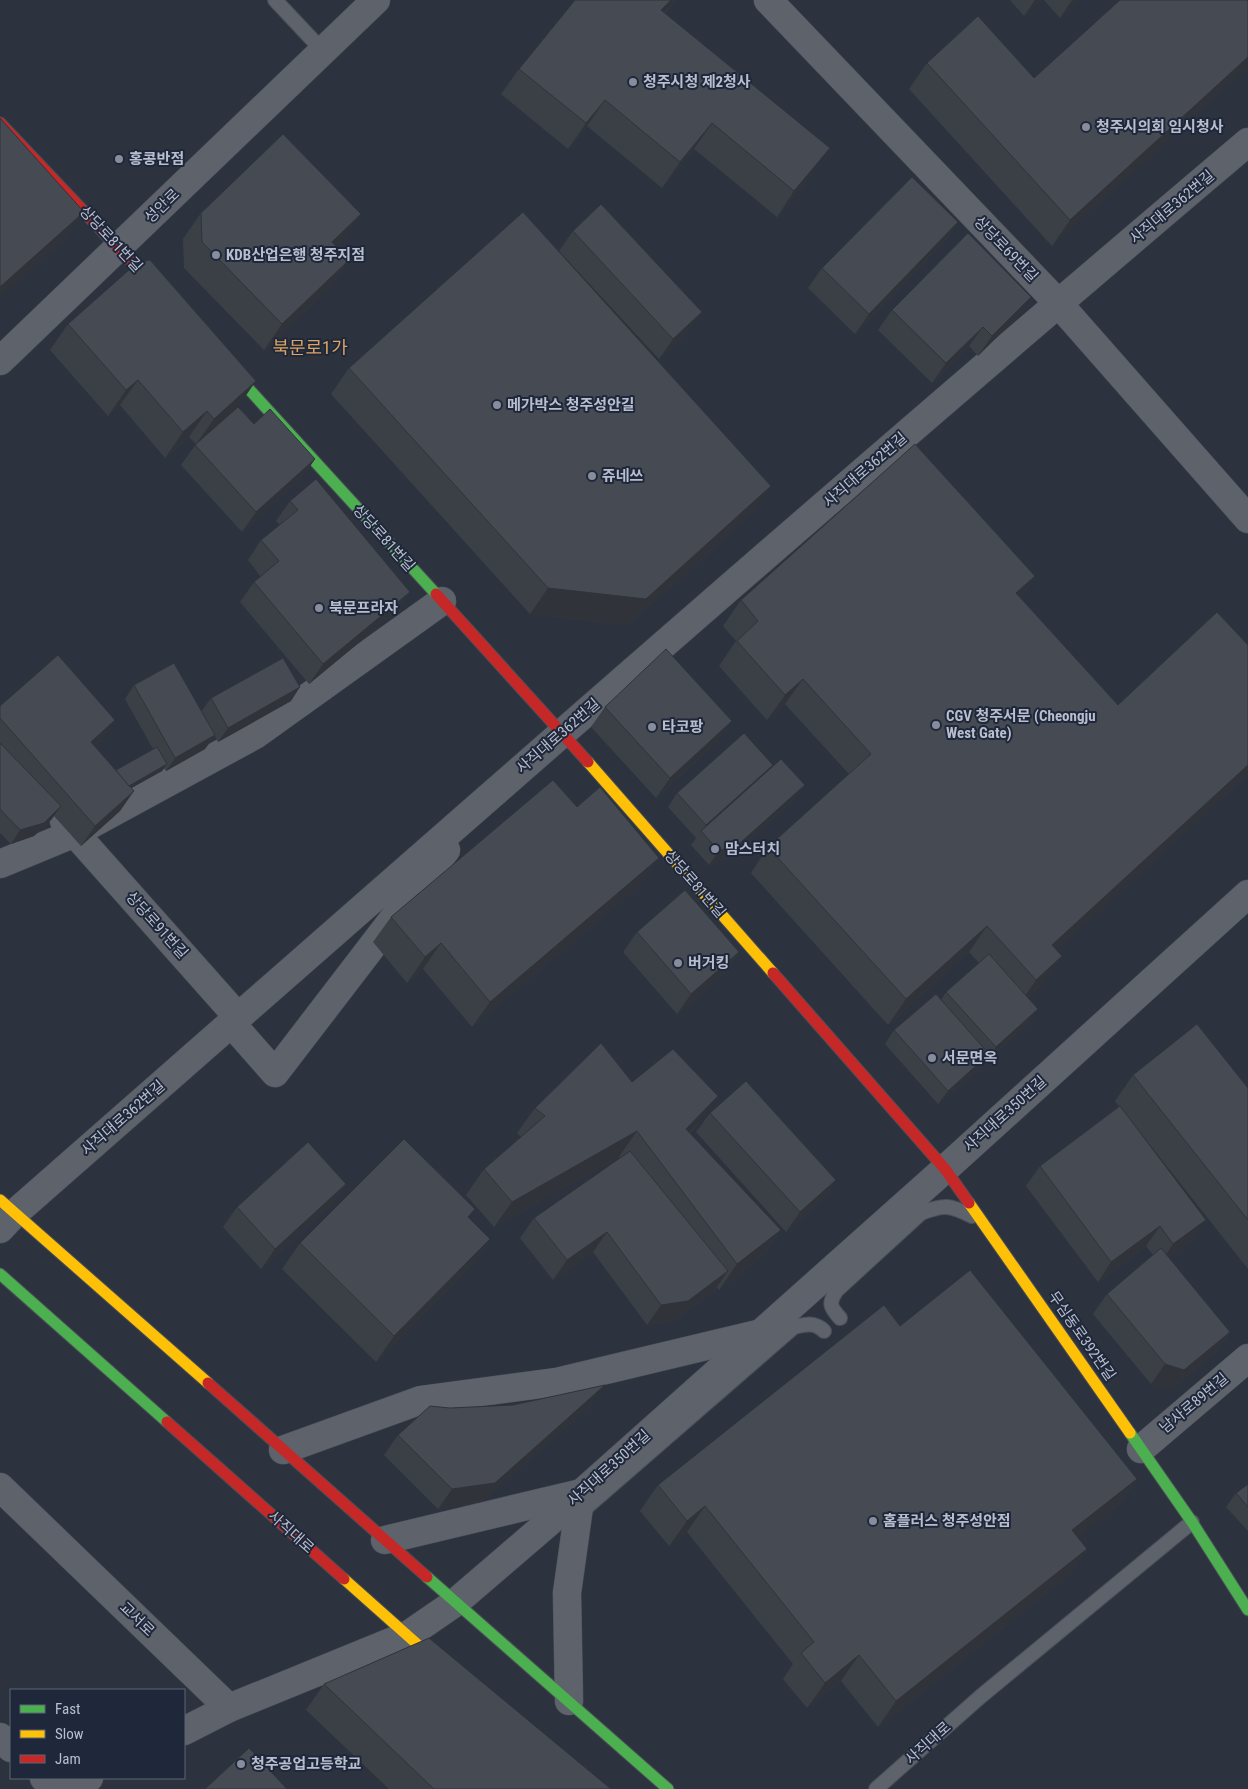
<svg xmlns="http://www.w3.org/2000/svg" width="1248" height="1789" font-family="'Roboto Condensed','Noto Sans KR',sans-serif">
<rect width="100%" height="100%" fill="#2d333e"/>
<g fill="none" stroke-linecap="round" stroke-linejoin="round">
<!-- lane casing -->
<g stroke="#4a4e57" stroke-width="16">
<g id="lane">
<path d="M275,0L323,51"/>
<path d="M840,1318C830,1307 828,1303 837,1290L921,1213C944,1204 950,1205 972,1216"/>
<path d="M580,1513L794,1327C806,1324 815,1322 824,1331"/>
<path d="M876,1789L980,1697L1192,1522"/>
</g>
</g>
<!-- street casing -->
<g stroke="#4a4e57" stroke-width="29">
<g id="street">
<path d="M768,0L1058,303L1248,519"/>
<path d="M0,361L376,0"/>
<path d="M64,821L238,1017"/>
<path d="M0,864L75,833L255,735L442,601"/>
<path d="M231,1023L275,1073L446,850"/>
<path d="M0,1229L15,1213C424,854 832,494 1248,142"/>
<path d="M1141,1449L1248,1358"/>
<path d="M283,1450L421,1400L556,1382L757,1334"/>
<path d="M0,1487L229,1708"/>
<path d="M385,1540L581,1493L567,1593L569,1701"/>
<path d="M184,1731L229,1708L408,1635L456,1602L548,1523L945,1169L1248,894"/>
<path d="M0,1737L11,1748"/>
<path d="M44,1778L56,1789"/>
<path d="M66,1789L89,1778"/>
</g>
</g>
<!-- fast casing -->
<g stroke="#4a4e57" stroke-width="13">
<g id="fast">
<path d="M225,363L436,594"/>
<path d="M0,1274L167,1422"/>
<path d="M1130,1433L1192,1522L1248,1610"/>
<path d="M427,1577L668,1789"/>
</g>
</g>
<!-- slow casing -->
<g stroke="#4a4e57" stroke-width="13">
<g id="slow">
<path d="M588,762L773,973"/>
<path d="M0,1200L208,1383"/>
<path d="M969,1203L1130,1433"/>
<path d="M344,1579L444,1668"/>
</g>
</g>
<!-- jam casing -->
<g stroke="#4a4e57" stroke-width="13">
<g id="jam">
<path d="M0,123L161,293"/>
<path d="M436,594L588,762"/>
<path d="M773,973L945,1169L969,1203"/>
<path d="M208,1383L427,1577"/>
<path d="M167,1422L344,1579"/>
</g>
</g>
<!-- lane -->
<use href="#lane" stroke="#5e626b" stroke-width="14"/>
<!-- street -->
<use href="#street" stroke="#5e626b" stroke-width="28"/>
<!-- fast -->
<use href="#fast" stroke="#4caf50" stroke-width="11"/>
<!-- slow -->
<use href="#slow" stroke="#ffc107" stroke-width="11"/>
<!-- jam -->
<use href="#jam" stroke="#c62828" stroke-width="11"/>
</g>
<!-- wall -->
<g fill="#3b4047">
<path d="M575,0H676L665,13L812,174L777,217L694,149L662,188L587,126L568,149L501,94L519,69Z"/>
<path d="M1010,0H1042L1024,16Z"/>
<path d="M1044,0H1079L1060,18Z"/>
<path d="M1248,0L1052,246L909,89L927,63L1034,78Z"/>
<path d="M201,213L343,240L336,246L349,260L331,286L264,350L184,268L183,239Z"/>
<path d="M958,222L944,242L855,334L808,288L822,268Z"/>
<path d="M573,231L688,332L659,359L559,251Z"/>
<path d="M892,310L1017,317L978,356L969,346L932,383L878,330Z"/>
<path d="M68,324L238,407L254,424L315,459L301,479L242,532L181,465L196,444L189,437L165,458L120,405L108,416L50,350Z"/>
<path d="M349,368L753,512L628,625L530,614L331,394Z"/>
<path d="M290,501L410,592L396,612L309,684L240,602L254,582L261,577L248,560L261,540L280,525L276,521Z"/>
<path d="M1035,576L1020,597L1118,705L1248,645V774L1056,950L1044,982L1028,997L1029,1023L987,1061L985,1059L980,1068L938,1104L885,1044L894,1030L941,1000L946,992L979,963L969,952L888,1025L751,873L768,847L849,774L785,704L767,720L719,666L736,641L723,626L741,600Z"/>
<path d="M134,685L215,735L205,749L166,771L164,768L162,771L131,788L120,811L81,846L54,816L51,820L34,836L11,844L0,833V706L102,740L94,746L116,771L153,749L125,699Z"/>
<path d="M211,698L291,701L218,742L201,712Z"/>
<path d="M605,707L718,741L656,798L591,727Z"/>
<path d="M773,765L770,769L805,785L795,798L730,857L709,865L691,845L696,838L668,807L677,793Z"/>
<path d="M641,884L472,1027L423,969L407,983L373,942L391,917Z"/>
<path d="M637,932L739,952L725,972L677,1014L623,952Z"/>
<path d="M1133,1075L1248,1088V1269L1135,1126L1192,1240L1168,1257L1230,1332L1216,1352L1170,1390L1151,1384L1093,1314L1107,1294L1153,1255L1146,1246L1098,1282L1026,1186L1040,1166L1119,1106L1115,1101Z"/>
<path d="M632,1082L700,1122L690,1133L781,1230L763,1255L719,1290L717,1287L714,1291L674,1321L647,1325L593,1252L553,1280L520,1238L534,1218L620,1158L619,1157L494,1227L466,1195L484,1169L521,1137L517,1133L535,1108Z"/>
<path d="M710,1113L836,1180L822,1200L786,1232L696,1132Z"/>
<path d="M346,1184L332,1204L261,1269L223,1227L237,1207Z"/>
<path d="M469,1218L490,1239L472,1265L376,1362L282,1269L300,1243Z"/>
<path d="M900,1326L1137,1479L1119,1504L1077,1537L1087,1549L1069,1575L878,1727L841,1681L807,1708L783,1679L793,1664L687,1532L669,1546L640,1511L658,1485Z"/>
<path d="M591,1405L481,1502L438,1509L384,1455L398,1435L450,1408Z"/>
<path d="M1248,1484V1531L1226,1507L1236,1493Z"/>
<path d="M324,1684L611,1789H389L306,1710Z"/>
</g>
<!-- shaded-wall -->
<g fill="#30343a">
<path d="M671,0H676L643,36L661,10Z"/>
<path d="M1035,0H1042L1024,16Z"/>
<path d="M1072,0H1079L1060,18Z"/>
<path d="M1248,57V67L1052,246L1070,220Z"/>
<path d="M605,100L587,126L568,149L586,123Z"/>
<path d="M712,123L694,149L662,188L680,162Z"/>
<path d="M830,148L812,174L777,217L794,191Z"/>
<path d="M84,212L66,237L0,297V287Z"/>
<path d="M361,214L343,240L314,267L332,242Z"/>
<path d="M958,222L944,242L855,334L869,314Z"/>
<path d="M349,260L331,286L264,350L282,324Z"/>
<path d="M1031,297L1017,317L978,356L992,336Z"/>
<path d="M702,312L688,332L659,359L673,339Z"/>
<path d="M983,327L969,346L932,383L946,363Z"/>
<path d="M138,380L120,405L108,416L126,390Z"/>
<path d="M256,381L238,407L196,444L214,419Z"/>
<path d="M207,411L189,437L165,458L183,432Z"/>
<path d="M315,459L301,479L242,532L256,512Z"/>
<path d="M771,486L753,512L628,625L530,614L548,588Z"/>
<path d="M1035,576L1017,602L1016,593Z"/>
<path d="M410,592L396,612L309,684L323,664Z"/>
<path d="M803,679L785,704L767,720L785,695Z"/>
<path d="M300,687L291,701L218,742L228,728Z"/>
<path d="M115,720L102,740L77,762L91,742Z"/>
<path d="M732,721L718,741L656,798L670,778Z"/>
<path d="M215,735L205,749L166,771L175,758Z"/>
<path d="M167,764L162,771L121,794L126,787Z"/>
<path d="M773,765L763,778L701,832L706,825Z"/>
<path d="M1248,765V774L1034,971L1052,945Z"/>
<path d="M805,785L795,798L730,857L709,865L719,851Z"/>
<path d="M134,791L120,811L81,846L95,826Z"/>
<path d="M61,806L51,820L34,836L11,844L20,830Z"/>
<path d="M659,858L641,884L472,1027L490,1002Z"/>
<path d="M987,926L969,952L888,1025L906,999Z"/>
<path d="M441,943L423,969L407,983L425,957Z"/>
<path d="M739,952L725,972L677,1014L691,994Z"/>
<path d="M1062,956L1044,982L1018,1006L1036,980Z"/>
<path d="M1038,1009L1029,1023L987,1061L996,1047Z"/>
<path d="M989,1054L980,1068L938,1104L948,1091Z"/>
<path d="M718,1096L700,1122L668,1154L686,1129Z"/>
<path d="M637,1131L619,1157L494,1227L512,1202Z"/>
<path d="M836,1180L822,1200L786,1232L800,1212Z"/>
<path d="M346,1184L332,1204L261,1269L275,1249Z"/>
<path d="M1206,1220L1192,1240L1160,1264L1173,1244Z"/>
<path d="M1160,1226L1146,1246L1098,1282L1111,1262Z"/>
<path d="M781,1230L763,1255L719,1290L737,1264Z"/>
<path d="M607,1232L593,1252L553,1280L567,1260Z"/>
<path d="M490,1239L472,1265L376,1362L394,1336Z"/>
<path d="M728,1271L714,1291L674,1321L647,1325L661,1305Z"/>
<path d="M1230,1332L1216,1352L1170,1390L1151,1384L1165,1364Z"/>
<path d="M605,1385L591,1405L481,1502L438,1509L452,1489Z"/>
<path d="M1137,1479L1119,1504L1054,1556L1072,1530Z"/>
<path d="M705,1506L687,1532L669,1546L687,1521Z"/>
<path d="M1087,1549L1069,1575L878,1727L896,1701Z"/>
<path d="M859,1655L841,1681L807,1708L825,1683Z"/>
</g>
<!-- building -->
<g fill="#454a53" stroke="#30343a">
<path d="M575,0H671L661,10L830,148L794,191L712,123L680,162L605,100L586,123L519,69Z"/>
<path d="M1120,0H1248V57L1070,220L927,63L978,16L1034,78Z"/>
<path d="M0,118L84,212L0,287Z"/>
<path d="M283,134L361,214L332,242L349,260L282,324L202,242L201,213Z"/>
<path d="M912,177L958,222L869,314L822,268Z"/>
<path d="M601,204L702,312L673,339L573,231Z"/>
<path d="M523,212L771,486L646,599L548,588L349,368Z"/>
<path d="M968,233L1031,297L992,336L983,327L946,363L892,310Z"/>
<path d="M150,260L256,381L214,419L207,411L183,432L138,380L126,390L68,324L138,262Z"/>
<path d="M238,407L254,424L270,409L315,459L256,512L195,445Z"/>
<path d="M915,444L1035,576L1016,593L1118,705L1217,612L1248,645V765L1052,945L1062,956L1036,980L987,926L906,999L768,847L871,754L803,679L785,695L737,641L758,621L741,600Z"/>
<path d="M316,479L410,592L323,664L254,582L279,561L261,540L298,510L290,501Z"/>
<path d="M666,649L732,721L670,778L605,707Z"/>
<path d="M58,655L115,720L91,742L134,791L95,826L0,718V706Z"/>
<path d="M283,658L300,687L228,728L211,698Z"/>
<path d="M174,663L215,735L175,758L134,685Z"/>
<path d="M744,733L773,765L706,825L677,793Z"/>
<path d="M0,743L61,806L44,823L20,830L0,809Z"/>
<path d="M157,747L167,764L129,786L119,774L116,770Z"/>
<path d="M781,759L805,785L740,843L719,851L701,831Z"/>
<path d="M553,780L577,807L600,787L659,858L490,1002L441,943L425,957L391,917Z"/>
<path d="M685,890L739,952L691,994L637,932Z"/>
<path d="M989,954L1038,1009L996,1047L946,992Z"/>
<path d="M936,994L989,1054L948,1091L894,1030Z"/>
<path d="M1197,1024L1248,1088V1220L1133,1075Z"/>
<path d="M601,1043L632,1082L673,1049L718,1096L686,1129L781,1230L737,1264L637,1131L512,1202L484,1169L545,1116L535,1108Z"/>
<path d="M746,1081L836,1180L800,1212L710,1113Z"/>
<path d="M1120,1106L1206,1220L1173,1244L1160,1226L1111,1262L1040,1166Z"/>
<path d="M404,1139L475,1209L468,1217L490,1239L394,1336L300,1243Z"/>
<path d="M308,1142L346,1184L275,1249L237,1207Z"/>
<path d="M630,1151L728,1271L688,1301L661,1305L607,1232L567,1260L534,1218Z"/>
<path d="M1161,1248L1230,1332L1184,1370L1165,1364L1107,1294Z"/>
<path d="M970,1270L1137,1479L1072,1530L1087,1549L896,1701L859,1655L825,1683L801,1653L814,1642L705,1506L687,1521L658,1485L884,1305L900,1326Z"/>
<path d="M605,1385L495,1483L452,1489L398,1435L430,1406L450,1408L513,1405Z"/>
<path d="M1248,1484V1507L1236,1493Z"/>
<path d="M429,1638L611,1789H434L324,1684Z"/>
<path d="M249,1748L287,1789H205Z"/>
</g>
<!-- markers -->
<g fill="#878d9c" stroke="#1f283a" stroke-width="2">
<circle cx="633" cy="82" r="5"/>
<circle cx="1086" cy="127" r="5"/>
<circle cx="119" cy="159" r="5"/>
<circle cx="216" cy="255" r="5"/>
<circle cx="497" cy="405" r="5"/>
<circle cx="592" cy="476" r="5"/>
<circle cx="319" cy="608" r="5"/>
<circle cx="936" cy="725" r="5"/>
<circle cx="652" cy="727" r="5"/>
<circle cx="715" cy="849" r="5"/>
<circle cx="678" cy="963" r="5"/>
<circle cx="932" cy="1058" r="5"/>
<circle cx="873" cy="1521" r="5"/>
<circle cx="241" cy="1764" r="5"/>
</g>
<g text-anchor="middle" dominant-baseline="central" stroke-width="4" stroke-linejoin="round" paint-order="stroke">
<!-- poi labels -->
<g font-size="15" font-weight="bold" fill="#b8bece" stroke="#1f283a" text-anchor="start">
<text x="643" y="82">청주시청 제2청사</text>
<text x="1096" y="127">청주시의회 임시청사</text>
<text x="129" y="159">홍콩반점</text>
<text x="226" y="255">KDB산업은행 청주지점</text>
<text x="507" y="405">메가박스 청주성안길</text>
<text x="602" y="476">쥬네쓰</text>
<text x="329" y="608">북문프라자</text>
<text x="946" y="716">CGV 청주서문 (Cheongju<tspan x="946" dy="17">West Gate)</tspan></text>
<text x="662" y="727">타코팡</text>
<text x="725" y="849">맘스터치</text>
<text x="688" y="963">버거킹</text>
<text x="942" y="1058">서문면옥</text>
<text x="883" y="1521">홈플러스 청주성안점</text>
<text x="251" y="1764">청주공업고등학교</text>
</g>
<!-- street labels -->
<g font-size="15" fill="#b8bece" stroke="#1f283a">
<text transform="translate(162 206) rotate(-44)">성안로</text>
<text transform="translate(1172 207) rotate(-40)">사직대로362번길</text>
<text transform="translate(111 239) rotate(47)">상당로81번길</text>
<text transform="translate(1006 249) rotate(46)">상당로69번길</text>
<text transform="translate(865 470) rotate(-41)">사직대로362번길</text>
<text transform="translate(384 538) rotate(48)">상당로81번길</text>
<text transform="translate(558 736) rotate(-41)">사직대로362번길</text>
<text transform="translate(695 884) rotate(49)">상당로81번길</text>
<text transform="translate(157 925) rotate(48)">상당로91번길</text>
<text transform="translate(1005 1114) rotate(-42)">사직대로350번길</text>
<text transform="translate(123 1118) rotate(-41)">사직대로362번길</text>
<text transform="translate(1082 1336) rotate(55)">무심동로392번길</text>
<text transform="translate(1194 1403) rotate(-40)">남사로89번길</text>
<text transform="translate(609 1468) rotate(-42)">사직대로350번길</text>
<text transform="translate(291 1532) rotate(42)">사직대로</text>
<text transform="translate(137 1619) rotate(44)">교서로</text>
<text transform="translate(928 1743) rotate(-42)">사직대로</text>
</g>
<!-- quarter labels -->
<g font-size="18" fill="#dda463" stroke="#1f283a">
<text x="310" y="347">북문로1가</text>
</g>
</g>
<!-- legend -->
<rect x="10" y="1689" width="175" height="90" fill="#1f283a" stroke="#5c6475"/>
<rect x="20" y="1705" width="25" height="8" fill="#4caf50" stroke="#5c6475"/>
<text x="55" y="1714" font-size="15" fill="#b8bece">Fast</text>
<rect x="20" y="1730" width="25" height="8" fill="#ffc107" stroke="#5c6475"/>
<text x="55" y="1739" font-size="15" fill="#b8bece">Slow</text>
<rect x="20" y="1755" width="25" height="8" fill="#c62828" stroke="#5c6475"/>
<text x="55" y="1764" font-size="15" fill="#b8bece">Jam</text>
</svg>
